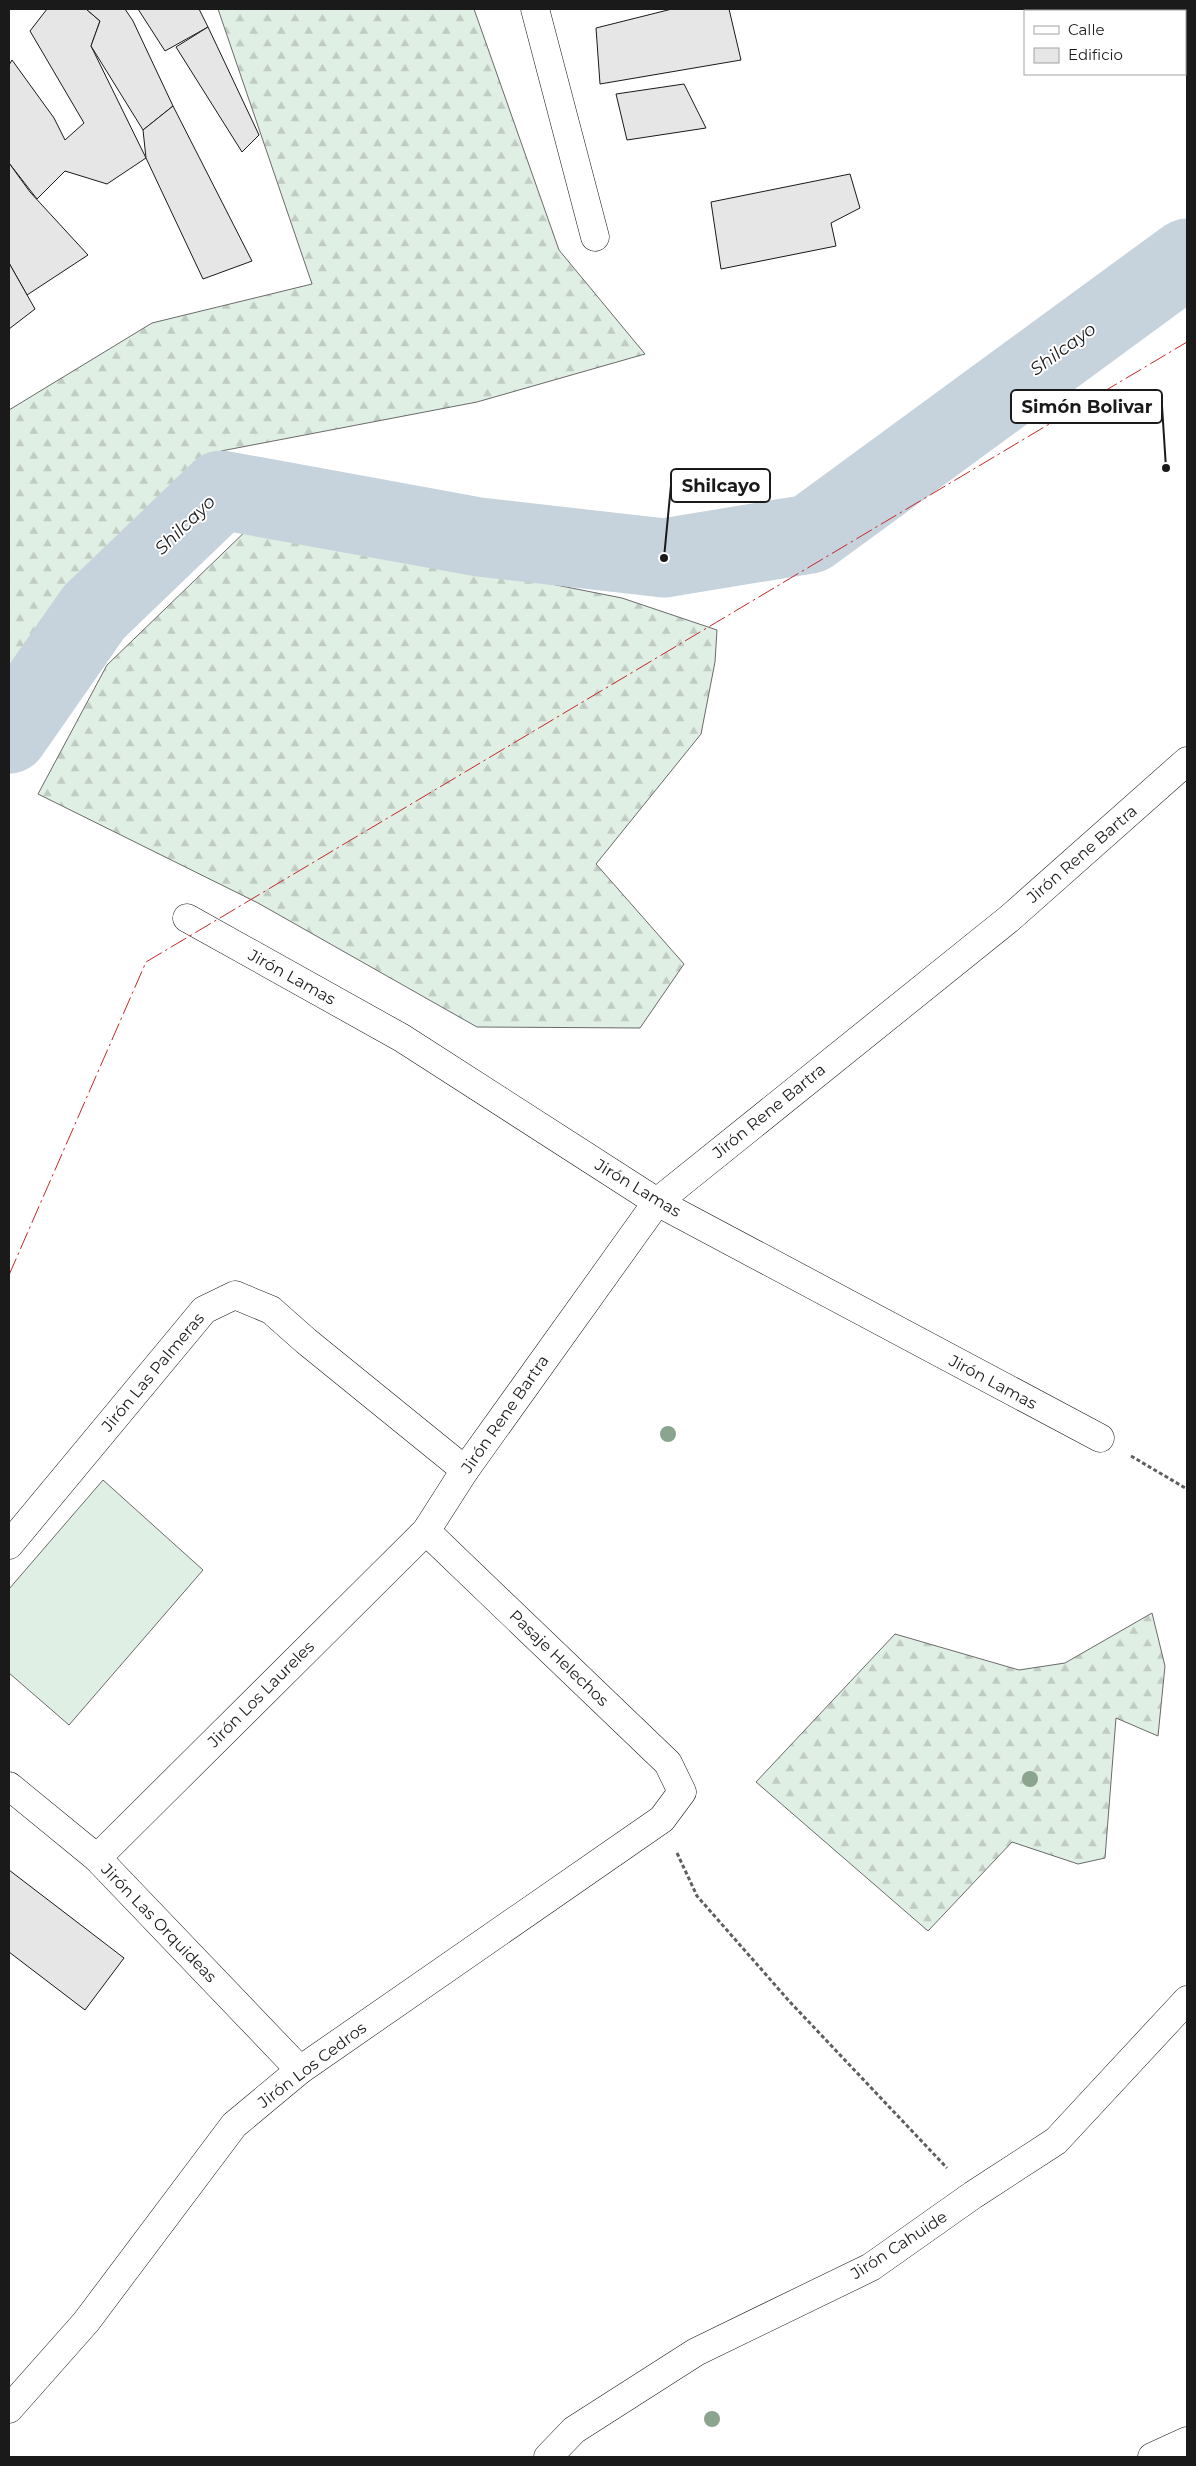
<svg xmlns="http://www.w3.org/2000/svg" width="1196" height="2466" font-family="Montserrat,sans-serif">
<defs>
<pattern id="forest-firs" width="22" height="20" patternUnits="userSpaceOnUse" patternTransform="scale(1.25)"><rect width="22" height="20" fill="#e0efe3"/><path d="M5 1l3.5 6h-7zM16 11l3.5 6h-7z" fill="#c0ccc2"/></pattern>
</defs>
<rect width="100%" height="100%" fill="#fff"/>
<!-- grass -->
<path fill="#e0efe3" stroke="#6a6a6a" d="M103,1480L203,1570L69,1725L9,1673V1589Z"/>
<!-- forest -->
<g fill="url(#forest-firs)" stroke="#6a6a6a">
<path d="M218,9H474L559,250L645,354L477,402L221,451L9,703V410L152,323L312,284Z"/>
<path d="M252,525L622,598L717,630L715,662L701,734L596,864L684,964L640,1028L477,1027L258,903L38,794L107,665Z"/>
<path d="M1152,1613L1165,1666L1158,1736L1116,1718L1105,1858L1078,1864L1012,1842L928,1931L756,1782L895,1634L1019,1670L1065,1663Z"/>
</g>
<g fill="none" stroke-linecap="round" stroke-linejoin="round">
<!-- river -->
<path stroke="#c6d2dc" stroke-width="79" d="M9,734L94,612L221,490L479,537L664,558L810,534L1187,258"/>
</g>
<!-- building -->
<g fill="#e6e6e6" stroke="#1a1a1a">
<path d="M47,9H86L100,21L91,46L146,158L107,184L65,171L37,199L9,163V65L12,60L54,118L65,140L84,123L30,31Z"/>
<path d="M86,9H125L133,21L173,106L143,130L91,46L100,21Z"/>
<path d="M138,9H199L208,27L165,51Z"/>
<path d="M672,9H729L741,60L600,84L596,28Z"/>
<path d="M208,27L259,135L242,152L176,47Z"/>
<path d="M684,84L706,128L627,140L616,94Z"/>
<path d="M173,106L252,261L203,279L146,158L143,130Z"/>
<path d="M9,163L30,192L88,255L27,295L9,263Z"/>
<path d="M850,174L860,208L831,223L836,246L721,269L711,202Z"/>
<path d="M9,263L35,309L9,329Z"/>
<path d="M9,1870L124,1958L85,2010L9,1952Z"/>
</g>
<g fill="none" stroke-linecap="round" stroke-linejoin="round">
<!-- minor casing -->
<g stroke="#1a1a1a" stroke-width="29">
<g id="minor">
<path d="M535,9L595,237"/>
<path d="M187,918L402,1038L657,1202L1100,1438"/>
<path d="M9,1545L204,1310L235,1295L271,1310L306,1341L465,1470"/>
<path d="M9,1786L97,1858L300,2070"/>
<path d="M97,1858L426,1531L465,1470L657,1202L1010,918L1187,761"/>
<path d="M9,2409L86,2322L234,2125L300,2070L662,1819L682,1792L668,1763L426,1531"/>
<path d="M1152,2457L1187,2441"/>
</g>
</g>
<!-- tertiary casing -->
<g stroke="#1a1a1a" stroke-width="29">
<path id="tertiary" d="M548,2457L574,2430L696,2352L871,2267L973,2195L1056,2141L1187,2000"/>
</g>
<!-- path -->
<g stroke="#5f5f5f" stroke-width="3" stroke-dasharray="4 2.5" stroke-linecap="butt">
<path d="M1052,9V11"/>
<path d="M1131,1456L1187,1489"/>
<path d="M677,1853L697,1896L790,2002L947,2168"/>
</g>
<!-- minor -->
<use href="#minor" stroke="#fff" stroke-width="28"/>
<!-- tertiary -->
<use href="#tertiary" stroke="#fff" stroke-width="28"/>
<!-- power -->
<path stroke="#c62828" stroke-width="1" stroke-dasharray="18 4 2.5 4" stroke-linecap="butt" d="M9,1275L146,962L1187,342"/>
</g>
<!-- trees -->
<g fill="#8aa48f">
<circle cx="668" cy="1434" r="8"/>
<circle cx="1030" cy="1779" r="8"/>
<circle cx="712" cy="2419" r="8"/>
</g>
<g text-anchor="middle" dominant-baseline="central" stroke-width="4" stroke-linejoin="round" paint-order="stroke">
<!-- street labels -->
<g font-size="16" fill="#1a1a1a" stroke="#fff">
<text transform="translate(1082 854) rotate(-41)">Jirón Rene Bartra</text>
<text transform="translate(292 977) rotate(29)">Jirón Lamas</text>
<text transform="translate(769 1111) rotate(-39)">Jirón Rene Bartra</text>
<text transform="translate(638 1188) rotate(31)">Jirón Lamas</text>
<text transform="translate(153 1372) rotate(-50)">Jirón Las Palmeras</text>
<text transform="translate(993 1382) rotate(28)">Jirón Lamas</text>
<text transform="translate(505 1414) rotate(-55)">Jirón Rene Bartra</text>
<text transform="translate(559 1658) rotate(44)">Pasaje Helechos</text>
<text transform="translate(261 1694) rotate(-45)">Jirón Los Laureles</text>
<text transform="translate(159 1923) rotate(46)">Jirón Las Orquideas</text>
<text transform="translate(312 2065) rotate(-37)">Jirón Los Cedros</text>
<text transform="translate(899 2245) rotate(-33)">Jirón Cahuide</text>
</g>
<!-- water labels -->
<g font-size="18" font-style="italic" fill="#1a1a1a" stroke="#fff">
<text transform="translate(1063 349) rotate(-36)">Shilcayo</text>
<text transform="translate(185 525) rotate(-44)">Shilcayo</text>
</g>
</g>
<!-- callouts -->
<path fill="none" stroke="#1a1a1a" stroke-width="2" d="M1166 468L1162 406M664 558L671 485"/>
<g fill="#1a1a1a" stroke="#fff" stroke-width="2">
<circle cx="1166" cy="468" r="5"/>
<circle cx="664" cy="558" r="5"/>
</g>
<g fill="#fff" stroke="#1a1a1a" stroke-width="2">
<rect x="1011" y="390" width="151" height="33" rx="5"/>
<rect x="671" y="469" width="99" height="33" rx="5"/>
</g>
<g font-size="18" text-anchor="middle" font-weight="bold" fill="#1a1a1a">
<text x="1087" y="413">Simón Bolivar</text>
<text x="721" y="492">Shilcayo</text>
</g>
<!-- border -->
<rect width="1196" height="2466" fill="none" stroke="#1a1a1a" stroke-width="20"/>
<!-- legend -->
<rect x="1024" y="10" width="162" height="65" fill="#ffffff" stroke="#a3a3a3"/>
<rect x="1034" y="26" width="25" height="8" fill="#ffffff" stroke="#a3a3a3"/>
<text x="1068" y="35" font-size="15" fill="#1a1a1a">Calle</text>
<rect x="1034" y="48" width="25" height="15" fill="#e6e6e6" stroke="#a3a3a3"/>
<text x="1068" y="60" font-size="15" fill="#1a1a1a">Edificio</text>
</svg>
